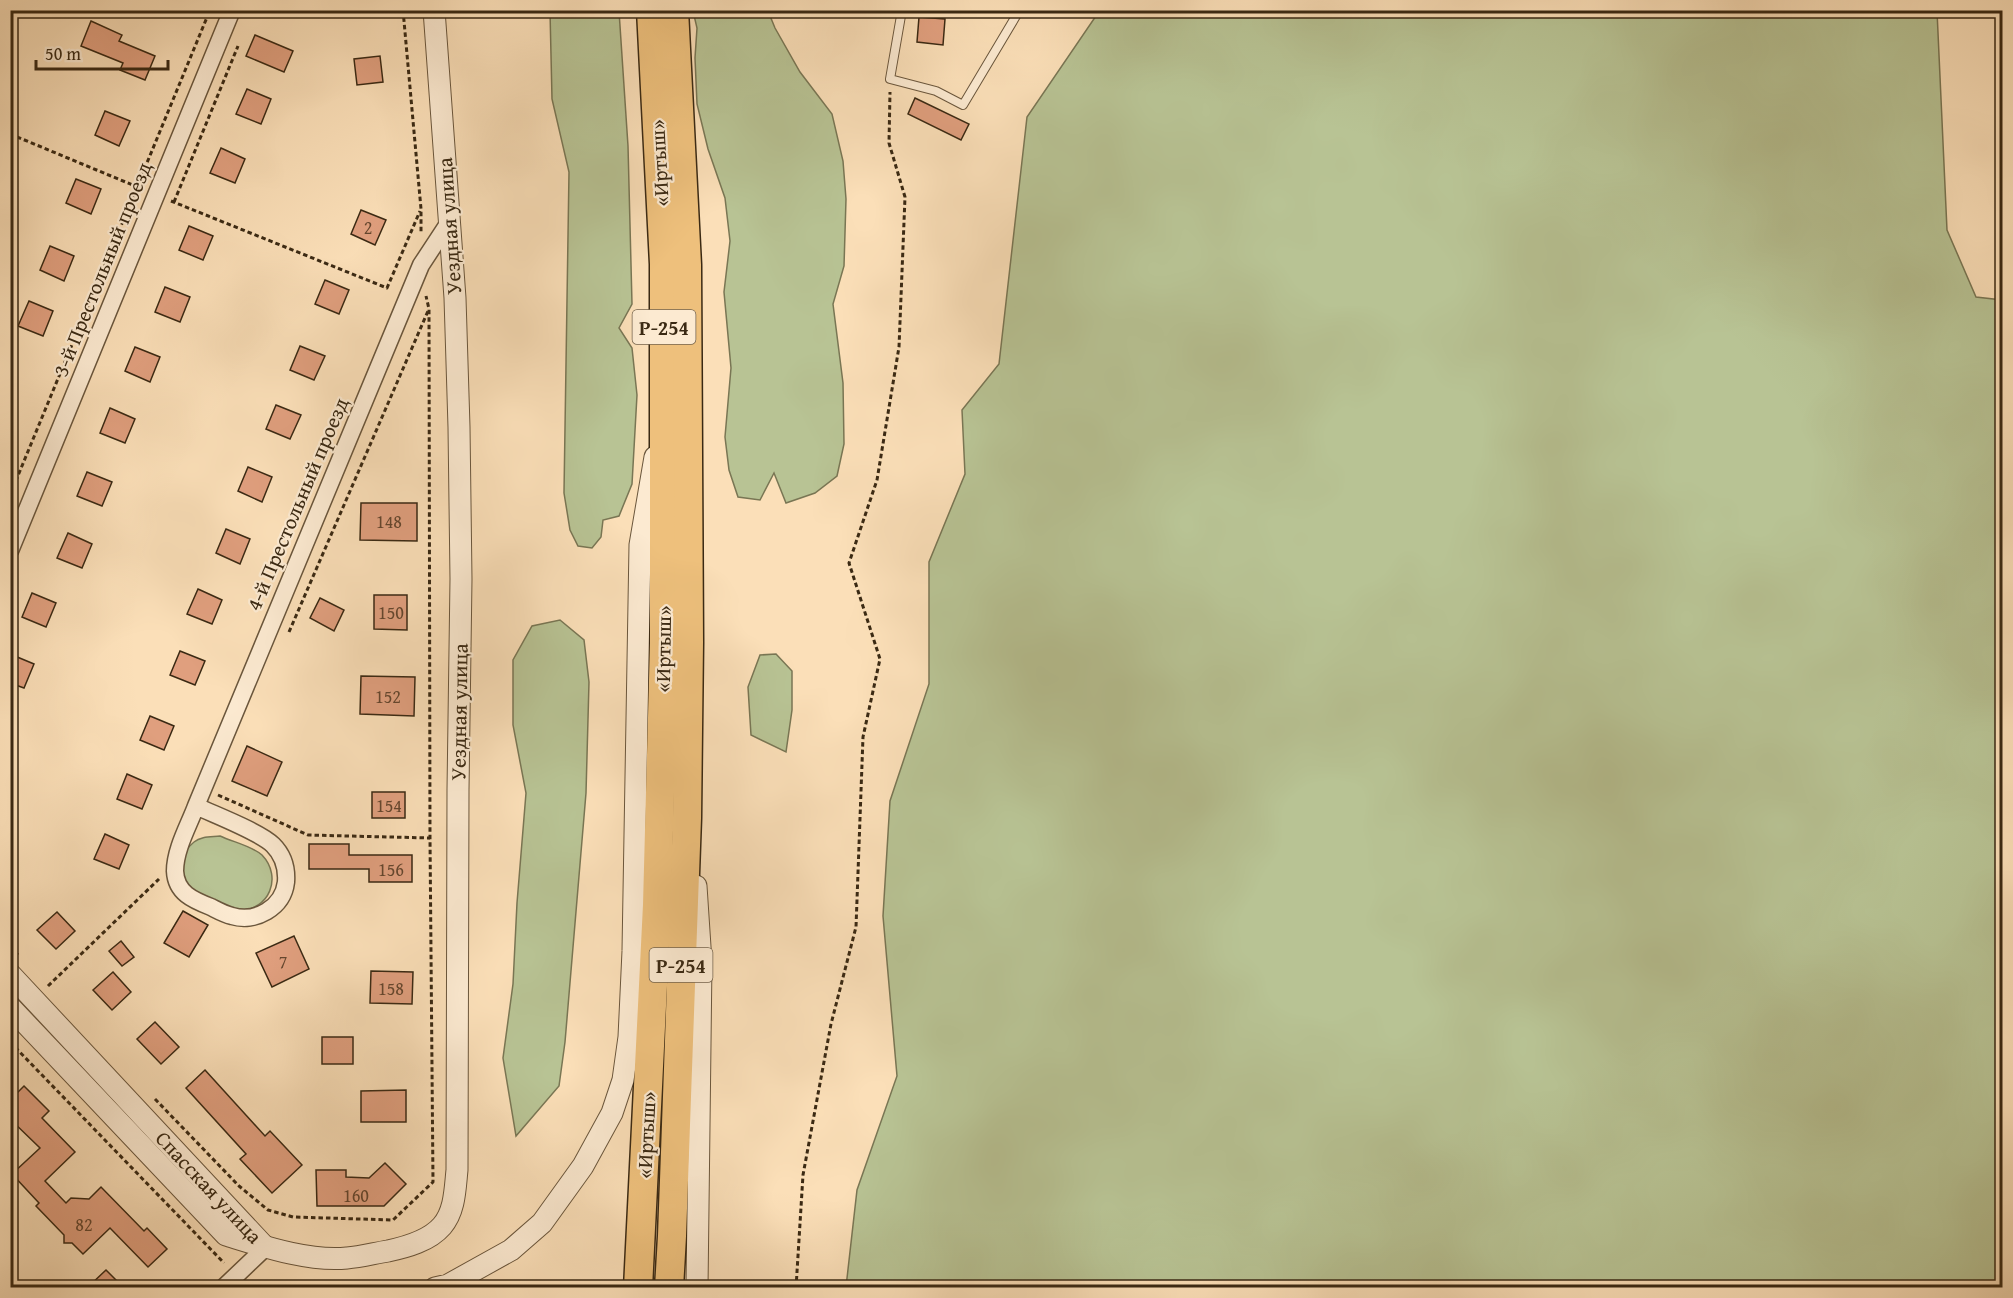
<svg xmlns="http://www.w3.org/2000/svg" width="2013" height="1298" font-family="'Gentium Book Plus',serif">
<rect width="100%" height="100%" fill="#fbdfb8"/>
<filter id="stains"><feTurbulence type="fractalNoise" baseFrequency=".00333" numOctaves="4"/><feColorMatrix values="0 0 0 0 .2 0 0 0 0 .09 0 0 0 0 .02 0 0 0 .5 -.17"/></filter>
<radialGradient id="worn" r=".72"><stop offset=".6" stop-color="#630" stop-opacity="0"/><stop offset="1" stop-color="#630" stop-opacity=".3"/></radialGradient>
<!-- green -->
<g fill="#b8c394" stroke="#797654" stroke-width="1.5">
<path d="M1100,10L1937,11L1947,230L1976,297L2002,300V1287H846L857,1190L897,1076L883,916L890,801L929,684V562L965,474L962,410L999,364L1027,117Z"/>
<path d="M550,11H619L628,146L632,304L619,328L632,348L637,395L632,484L619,516L603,520L601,537L592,548L578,546L570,530L564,493L569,172L552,99Z"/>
<path d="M693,11H768L775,28L800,72L832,114L843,161L846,199L844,266L833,304L843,383L844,444L837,476L815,493L786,503L774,473L760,500L738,497L729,470L725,437L731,368L724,292L730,241L725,198L708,149L697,104L695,58L697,28Z"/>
<path d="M560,620L584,640L589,682L586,793L565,1042L559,1086L516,1136L503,1058L513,984L517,903L526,793L513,725V660L532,626Z"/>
<path d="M776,654L792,671V710L786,752L751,735L748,687L760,655Z"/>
<path d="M220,836C233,842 252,846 262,855C283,877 269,911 239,910C231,910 224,906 217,903C211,900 202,898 196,894C180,881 176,856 194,842C201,836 211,837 220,836Z"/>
</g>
<!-- building -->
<g fill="#e09f7e" stroke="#3a2913" stroke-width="1.5">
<path d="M919,17L945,19L943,45L917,42Z"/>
<path d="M91,21L122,35L119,41L155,56L145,80L120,70L123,63L81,46Z"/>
<path d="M255,35L293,51L284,72L246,56Z"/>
<path d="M380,56L383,82L357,85L354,59Z"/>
<path d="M247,89L271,99L261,124L236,114Z"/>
<path d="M915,98L969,124L961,140L908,114Z"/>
<path d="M105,111L130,121L119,146L95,135Z"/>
<path d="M221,148L245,159L235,183L210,173Z"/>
<path d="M76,179L101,189L91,214L66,203Z"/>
<path d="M361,210L386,220L375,245L351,234Z"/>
<path d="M189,226L213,236L203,260L179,250Z"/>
<path d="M50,246L74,256L64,281L40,270Z"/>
<path d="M325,280L349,290L339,314L315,304Z"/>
<path d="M165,287L190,297L180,322L155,312Z"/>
<path d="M29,301L53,311L43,336L18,326Z"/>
<path d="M300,346L325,356L314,380L290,370Z"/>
<path d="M135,347L160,357L150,382L125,371Z"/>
<path d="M276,405L301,415L290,439L266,429Z"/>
<path d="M110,408L135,419L125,443L100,433Z"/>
<path d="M248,467L272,477L262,502L238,491Z"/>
<path d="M87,472L112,482L102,506L77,496Z"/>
<path d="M361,503H417V541L360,540Z"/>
<path d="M226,529L250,539L240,564L216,553Z"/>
<path d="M68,533L92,544L82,568L57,558Z"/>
<path d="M198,589L222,600L212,624L187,614Z"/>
<path d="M32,593L56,603L46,627L22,617Z"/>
<path d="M374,595H407V630L374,629Z"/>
<path d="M320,598L344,610L334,631L310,618Z"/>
<path d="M180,651L205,661L195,685L170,675Z"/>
<path d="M10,654L34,664L24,688L10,683Z"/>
<path d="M361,676L415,677L414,716L360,714Z"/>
<path d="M150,716L174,726L164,750L140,740Z"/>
<path d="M247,746L282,762L267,796L232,781Z"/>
<path d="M127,774L152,785L142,809L117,799Z"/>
<rect x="372" y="792" width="33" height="26"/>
<path d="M105,834L129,845L119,869L94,859Z"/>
<path d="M309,844H349V855H412V882H369V869H309Z"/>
<path d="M183,911L208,925L189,957L164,943Z"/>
<path d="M57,912L75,931L56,949L37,930Z"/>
<path d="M294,936L309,969L272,987L256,953Z"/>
<path d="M121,941L134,957L122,966L109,951Z"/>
<path d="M371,971L413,972L412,1004L370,1003Z"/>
<path d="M113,972L131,992L112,1010L93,990Z"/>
<path d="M155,1022L179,1047L161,1064L137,1039Z"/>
<rect x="322" y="1037" width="31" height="27"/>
<path d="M205,1070L265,1136L270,1131L302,1165L272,1193L240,1159L246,1154L186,1088Z"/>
<path d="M24,1086L49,1111L42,1118L75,1152L45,1181L66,1203L71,1198L89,1199L101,1187L144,1231L147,1228L167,1249L148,1267L110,1228L83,1254L72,1243H64V1235L36,1206L39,1203L12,1174L40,1148L10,1119V1100Z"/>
<path d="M406,1090V1122H361V1091Z"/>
<path d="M385,1163L406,1184L384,1206H317L316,1170H346V1177L369,1178Z"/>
<path d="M106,1270L123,1287H88Z"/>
</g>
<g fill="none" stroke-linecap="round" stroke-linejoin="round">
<!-- service casing -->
<g stroke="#6a563c" stroke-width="10">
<path id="service" d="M902,10L890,79L936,91L963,105L1016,16"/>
</g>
<!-- minor casing -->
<g stroke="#6a563c" stroke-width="19">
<g id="minor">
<path d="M10,551L232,10"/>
<path d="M196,806C189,825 175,849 175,871C176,893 193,900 211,907C217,910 224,914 232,916C255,923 283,908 286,882C287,868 284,856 273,845C260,832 215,815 196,806L421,265L448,224"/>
<path d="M223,1288L266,1247"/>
</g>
</g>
<!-- tertiary casing -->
<g stroke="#6a563c" stroke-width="23">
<g id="tertiary">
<path d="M696,886L701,962L697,1288"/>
<path d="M10,974L265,1247"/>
<path d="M10,1007L226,1235C262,1246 309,1262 347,1258C361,1257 375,1253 388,1251C407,1247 429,1241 442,1226C455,1211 455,1189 457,1170L458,790L461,579L459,427L455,298L434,10"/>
<path d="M435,1288L448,1285L511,1250L542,1223L583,1166L612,1113L623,1080L629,1037L633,951L640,545L655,457"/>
</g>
</g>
<!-- trunk casing -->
<g stroke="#3a2913" stroke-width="31">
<g id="trunk">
<path d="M638,1288L657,905L664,643V264L651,10"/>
<path d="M669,1288L672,1236L687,818L689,642L687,265L674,10"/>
</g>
</g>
<!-- path -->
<g stroke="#3a2913" stroke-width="3" stroke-dasharray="4.5 3" stroke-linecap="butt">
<path d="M403,10L421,209V233"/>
<path d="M10,134L140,188"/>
<path d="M171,201L387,288L420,211"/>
<path d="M174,202L238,46"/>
<path d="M10,495L210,10"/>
<path d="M289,632L428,311"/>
<path d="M218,795L308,835L430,838"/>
<path d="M10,948L18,955"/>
<path d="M48,986L159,879"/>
<path d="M10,1042L224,1263"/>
<path d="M155,1099L239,1186L268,1210L293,1217L393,1220L433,1182L430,838L429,309L426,296"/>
<path d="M796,1288L803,1175L831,1024L856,927L863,737L880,659L849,563L877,480L899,347L905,197L889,143L890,92"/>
</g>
<!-- service -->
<use href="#service" stroke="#fcead1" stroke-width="8"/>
<!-- minor -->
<use href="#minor" stroke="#fcead1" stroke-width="16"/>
<!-- tertiary -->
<use href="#tertiary" stroke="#fcead1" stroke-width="21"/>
<!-- trunk -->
<use href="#trunk" stroke="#eec07c" stroke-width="28"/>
</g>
<g text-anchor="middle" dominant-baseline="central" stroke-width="4.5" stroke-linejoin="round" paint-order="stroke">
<!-- number labels -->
<g font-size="18" fill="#64462e">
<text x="368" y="227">2</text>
<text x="389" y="521">148</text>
<text x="391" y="612">150</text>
<text x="388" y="696">152</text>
<text x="389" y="805">154</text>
<text x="391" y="869">156</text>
<text x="283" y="961">7</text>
<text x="391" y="988">158</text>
<text x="356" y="1195">160</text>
<text x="84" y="1224">82</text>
</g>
<!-- shield labels -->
<g fill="#fcead1" stroke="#74634c" stroke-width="1.5">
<rect x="632.5" y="310" width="63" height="34" rx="4.5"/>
<rect x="649.5" y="948" width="63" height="34" rx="4.5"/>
</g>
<g font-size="20" font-weight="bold" fill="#3a2913">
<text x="664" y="327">Р-254</text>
<text x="681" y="965">Р-254</text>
</g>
<!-- street labels -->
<g font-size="21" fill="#3a2913" stroke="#fcead1">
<text transform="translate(659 163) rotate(-93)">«Иртыш»</text>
<text transform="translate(449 226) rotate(-94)">Уездная улица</text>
<text transform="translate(102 269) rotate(-68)">3-й Престольный проезд</text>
<text transform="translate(297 504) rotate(-67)">4-й Престольный проезд</text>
<text transform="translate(663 649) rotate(-89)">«Иртыш»</text>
<text transform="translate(459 712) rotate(-89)">Уездная улица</text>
<text transform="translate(646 1135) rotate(-87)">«Иртыш»</text>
<text transform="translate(209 1187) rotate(47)">Спасская улица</text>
</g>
</g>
<!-- margin -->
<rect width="2013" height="1298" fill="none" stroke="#fbdfb8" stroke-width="36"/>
<rect x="12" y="12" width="1989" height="1274" fill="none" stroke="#3a2913" stroke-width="3"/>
<rect x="18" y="18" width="1977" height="1262" fill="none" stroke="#3a2913" stroke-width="1.5"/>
<!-- scale -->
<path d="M36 60v9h132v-9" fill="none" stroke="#3a2913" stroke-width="3"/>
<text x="45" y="60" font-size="18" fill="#3a2913" stroke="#fcead1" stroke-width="4.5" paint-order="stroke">50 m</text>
<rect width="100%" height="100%" filter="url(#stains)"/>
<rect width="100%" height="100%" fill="url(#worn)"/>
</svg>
